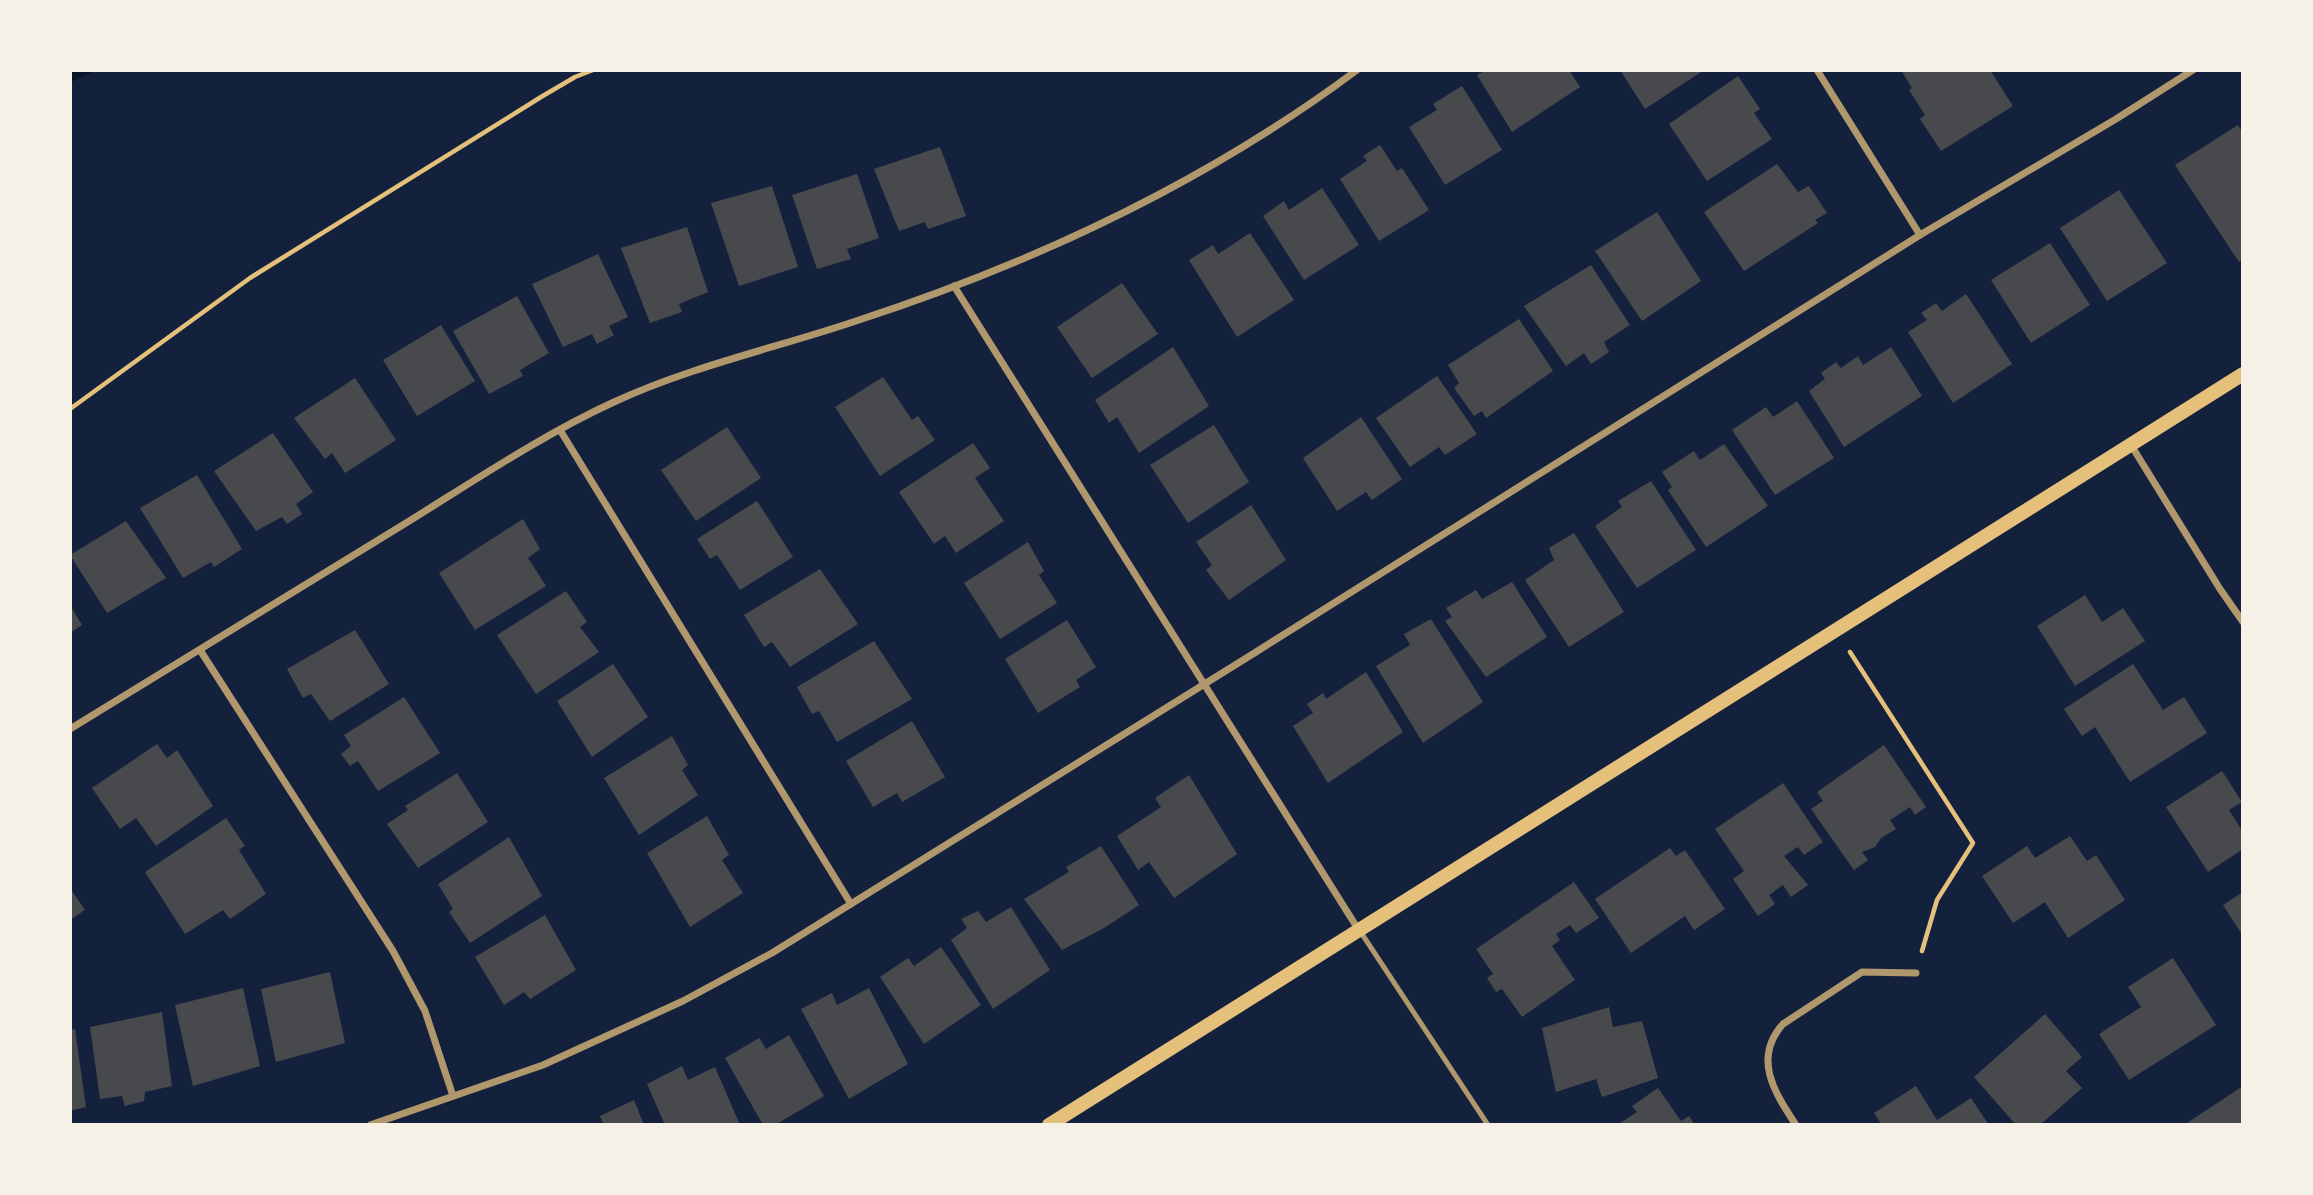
<svg xmlns="http://www.w3.org/2000/svg" width="2313" height="1195" font-family="Karla,sans-serif">
<rect width="100%" height="100%" fill="#14213d"/>
<g fill="none" stroke-linecap="round" stroke-linejoin="round">
<!-- stream -->
<path stroke="#0b132b" stroke-width="10" d="M70,77L86,70"/>
</g>
<!-- building -->
<g fill="#48494c">
<path d="M1486,70H1569L1580,87L1512,132L1477,75Z"/>
<path d="M1620,70H1704L1645,109Z"/>
<path d="M1901,70H1990L2013,106L1941,151L1920,119L1925,115L1909,90L1912,88Z"/>
<path d="M1738,76L1760,109L1754,113L1772,139L1707,181L1669,124Z"/>
<path d="M1462,86L1502,150L1445,185L1409,127L1437,110L1433,104Z"/>
<path d="M2238,125L2243,133V259L2239,262L2175,165Z"/>
<path d="M1380,145L1397,171L1402,168L1429,210L1379,241L1340,179L1367,161L1363,156Z"/>
<path d="M940,147L966,216L928,229L925,222L899,231L874,169Z"/>
<path d="M1777,164L1798,192L1809,186L1827,213L1815,220L1818,223L1744,271L1704,212Z"/>
<path d="M857,174L879,238L847,249L851,259L817,269L792,195Z"/>
<path d="M772,186L798,267L739,286L711,203Z"/>
<path d="M1322,188L1359,245L1304,280L1263,216L1284,201L1289,210Z"/>
<path d="M2119,190L2167,263L2107,301L2060,228Z"/>
<path d="M1657,212L1701,281L1642,321L1595,251Z"/>
<path d="M687,227L708,292L679,304L682,312L650,323L621,248Z"/>
<path d="M1250,233L1294,300L1237,337L1189,260L1213,245L1218,254Z"/>
<path d="M2050,243L2090,305L2031,343L1991,280Z"/>
<path d="M598,254L628,317L609,326L614,335L597,344L592,334L563,347L532,284Z"/>
<path d="M1591,265L1630,325L1604,342L1609,352L1591,364L1584,353L1566,366L1524,306Z"/>
<path d="M1122,283L1158,334L1092,378L1057,327Z"/>
<path d="M1966,294L2012,364L1953,403L1908,332L1927,320L1921,313L1936,303L1942,311Z"/>
<path d="M517,296L549,353L520,370L523,376L489,394L453,331Z"/>
<path d="M1519,319L1553,371L1486,418L1482,411L1474,416L1454,388L1459,383L1448,365Z"/>
<path d="M441,325L475,381L417,416L383,360Z"/>
<path d="M1173,347L1209,406L1139,453L1117,417L1109,423L1095,400Z"/>
<path d="M1891,347L1922,396L1844,447L1809,391L1825,379L1821,373L1836,362L1841,368L1858,356L1863,365Z"/>
<path d="M1437,376L1477,434L1445,455L1439,447L1410,467L1376,418Z"/>
<path d="M883,377L912,420L918,416L935,440L880,476L835,407Z"/>
<path d="M355,378L396,440L345,473L332,453L325,459L294,418Z"/>
<path d="M1797,401L1834,458L1775,495L1732,430L1766,407L1773,417Z"/>
<path d="M1361,417L1402,479L1372,500L1366,492L1337,511L1303,458Z"/>
<path d="M1214,425L1249,482L1188,523L1150,465Z"/>
<path d="M727,427L761,478L696,521L661,470Z"/>
<path d="M273,433L313,492L296,504L302,514L287,524L282,517L256,531L214,471Z"/>
<path d="M973,443L990,468L975,478L1004,521L956,553L945,536L934,544L899,492Z"/>
<path d="M1724,444L1768,506L1706,547L1668,490L1672,487L1662,472L1694,451L1700,460Z"/>
<path d="M197,475L242,549L214,567L211,562L183,578L140,508Z"/>
<path d="M1651,481L1696,550L1637,588L1595,526L1622,507L1618,501Z"/>
<path d="M757,501L793,557L740,590L717,555L710,559L697,539Z"/>
<path d="M1251,505L1286,560L1229,600L1206,570L1212,565L1196,542Z"/>
<path d="M523,519L540,549L528,558L546,586L475,630L439,573Z"/>
<path d="M126,521L166,578L107,613L70,555Z"/>
<path d="M1574,533L1624,612L1569,647L1525,580L1554,560L1549,548Z"/>
<path d="M1028,542L1044,571L1039,575L1057,603L1000,639L964,583Z"/>
<path d="M820,569L858,624L790,667L772,642L764,647L744,615Z"/>
<path d="M1512,582L1547,637L1486,677L1445,621L1452,617L1446,608L1476,590L1482,599Z"/>
<path d="M566,591L587,622L580,627L599,652L536,694L497,635Z"/>
<path d="M2085,595L2102,622L2123,608L2145,641L2075,686L2037,626Z"/>
<path d="M70,605L82,625L70,633Z"/>
<path d="M1431,619L1483,702L1423,743L1376,666L1410,645L1404,634Z"/>
<path d="M1067,620L1096,667L1076,680L1080,687L1038,713L1005,659Z"/>
<path d="M355,630L389,684L330,721L311,694L303,698L287,669Z"/>
<path d="M874,641L912,699L837,742L819,711L812,714L797,687Z"/>
<path d="M613,664L648,717L592,757L557,701Z"/>
<path d="M2133,664L2163,710L2184,697L2207,733L2130,782L2095,727L2082,736L2064,709Z"/>
<path d="M1366,672L1403,732L1328,783L1293,726L1313,713L1307,704L1323,693L1326,699Z"/>
<path d="M404,697L440,753L378,791L358,761L350,766L341,754L351,746L344,735Z"/>
<path d="M912,721L945,777L902,802L897,793L873,807L846,761Z"/>
<path d="M672,736L688,765L682,770L698,795L639,835L604,778Z"/>
<path d="M157,744L167,758L177,750L213,806L156,846L136,818L120,829L92,788Z"/>
<path d="M1884,745L1926,807L1915,815L1910,807L1890,820L1896,829L1881,838L1875,847L1862,852L1868,860L1854,870L1811,809L1823,801L1817,792Z"/>
<path d="M2222,771L2242,802L2229,810L2243,832V849L2208,872L2166,807Z"/>
<path d="M457,773L488,822L418,868L387,824L408,810L405,806Z"/>
<path d="M1189,775L1237,854L1174,898L1149,862L1138,870L1117,836L1161,807L1155,798Z"/>
<path d="M1783,783L1823,842L1804,855L1798,847L1784,856L1808,885L1791,897L1783,885L1769,895L1775,904L1758,916L1733,879L1744,871L1715,829Z"/>
<path d="M707,816L729,855L722,860L743,893L690,927L647,853Z"/>
<path d="M226,818L245,846L239,850L266,894L230,919L223,910L185,934L145,872Z"/>
<path d="M2070,836L2087,861L2096,855L2125,900L2068,938L2045,902L2013,923L1982,876L2027,846L2035,858Z"/>
<path d="M509,837L542,896L470,943L449,912L453,909L438,884Z"/>
<path d="M1101,846L1139,905L1104,928L1062,950L1024,899L1069,872L1066,867Z"/>
<path d="M1670,848L1676,856L1685,850L1725,909L1694,930L1685,916L1631,953L1595,899Z"/>
<path d="M1574,882L1599,918L1576,933L1570,925L1556,934L1560,940L1552,946L1575,980L1522,1017L1502,989L1496,992L1487,978L1493,974L1476,949Z"/>
<path d="M70,888L85,910L70,920Z"/>
<path d="M2243,892V936L2223,905Z"/>
<path d="M1011,907L1050,970L993,1009L951,940L967,928L961,919L978,911L986,922Z"/>
<path d="M545,915L576,970L530,999L524,992L504,1005L475,957Z"/>
<path d="M941,947L981,1005L924,1044L880,977L908,958L914,966Z"/>
<path d="M2173,958L2216,1025L2129,1080L2099,1034L2141,1007L2128,987Z"/>
<path d="M330,972L345,1043L276,1062L261,989Z"/>
<path d="M243,988L260,1066L193,1086L175,1005Z"/>
<path d="M869,988L908,1064L849,1099L801,1009L832,993L837,1005Z"/>
<path d="M1609,1007L1613,1027L1642,1021L1658,1078L1602,1097L1596,1079L1556,1092L1542,1028Z"/>
<path d="M162,1012L172,1086L145,1092L144,1101L125,1106L122,1096L100,1099L90,1027Z"/>
<path d="M2045,1014L2082,1057L2066,1071L2082,1088L2040,1125H2016L1974,1077Z"/>
<path d="M75,1029L86,1107L70,1111V1030Z"/>
<path d="M789,1035L824,1096L775,1125H763L725,1058L759,1038L766,1049Z"/>
<path d="M682,1066L688,1080L715,1067L740,1125H665L647,1084Z"/>
<path d="M1916,1086L1937,1120L1971,1098L1989,1125H1882L1874,1113Z"/>
<path d="M2243,1086V1125H2184Z"/>
<path d="M1658,1088L1681,1121L1689,1116L1695,1125H1617L1637,1112L1632,1106Z"/>
<path d="M634,1100L644,1125H598L603,1123L600,1116Z"/>
</g>
<g fill="none" stroke-linecap="round" stroke-linejoin="round">
<!-- path -->
<g stroke="#e5c07b" stroke-width="4.5">
<path d="M70,409L250,278L541,97L575,77L593,70"/>
<path d="M1850,652L1973,843L1937,900L1922,951"/>
</g>
<!-- service -->
<path stroke="#b1986c" stroke-width="5" d="M1360,931L1488,1125"/>
<!-- minor -->
<g stroke="#b1986c" stroke-width="7">
<path d="M1817,70L1920,235"/>
<path d="M954,286L1358,929"/>
<path d="M560,430L851,904"/>
<path d="M2131,445L2220,589L2243,622"/>
<path d="M200,650L393,951L425,1011L453,1096"/>
<path d="M70,729C182,661 294,591 406,523C474,481 542,435 614,402C692,366 776,348 856,321C1034,263 1207,182 1357,70"/>
<path d="M370,1125L543,1065L683,1001L772,953L1256,652L1920,235L2116,119L2193,70"/>
<path d="M1796,1125C1775,1093 1752,1059 1783,1024L1862,972L1916,973"/>
</g>
<!-- secondary -->
<path stroke="#e5c07b" stroke-width="14" d="M1049,1125L2243,374"/>
</g>
<!-- border -->
<rect width="2313" height="1195" fill="none" stroke="#f6f1e7" stroke-width="144"/>
</svg>
